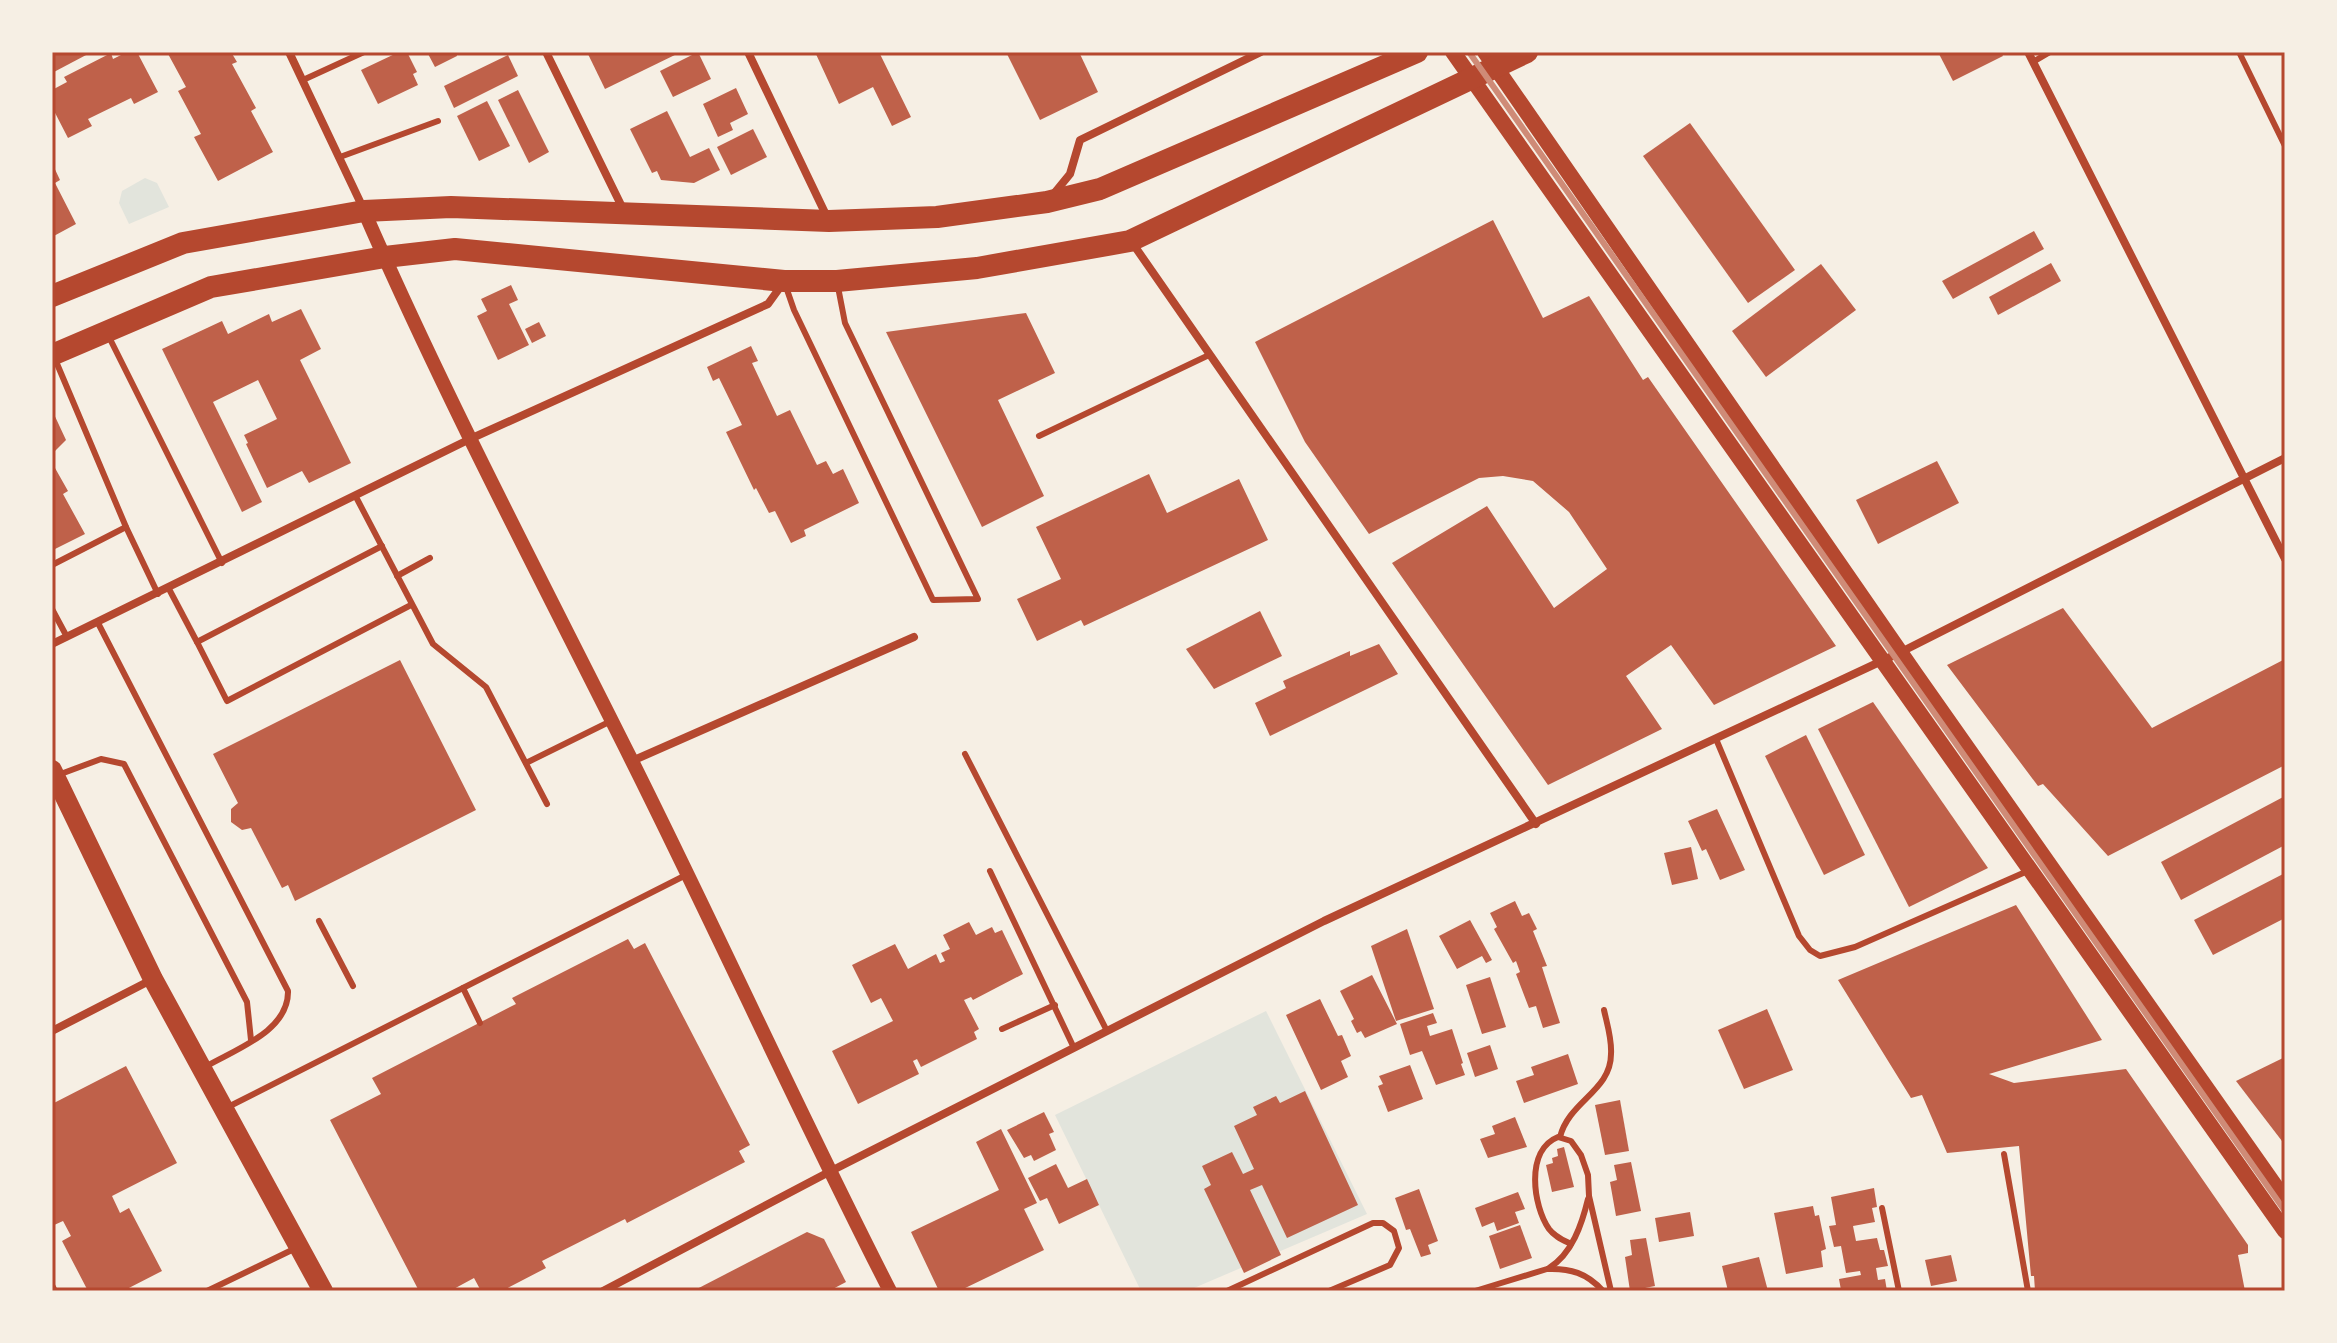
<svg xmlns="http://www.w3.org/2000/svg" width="2337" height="1343" font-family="'Roboto Condensed',sans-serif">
<rect width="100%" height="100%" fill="#f6efe4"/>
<!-- green -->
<g fill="#e2e4dc">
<path d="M145,178L157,183L169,207L129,224L119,203L122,191Z"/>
<path d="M1266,1011L1367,1214L1187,1291H1141L1055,1115Z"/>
</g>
<!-- building -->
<g fill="#bf614a">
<path d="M52,52H87L88,54L52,73Z"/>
<path d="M127,52H137L158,92L134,104L131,98L88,119L92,126L68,138L52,107V90L67,82L64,77L111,53L113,59Z"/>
<path d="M167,52H231L237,62L232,64L256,108L251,111L273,152L218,181L194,137L201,134L178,91L186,87Z"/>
<path d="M399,52H407L417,72L413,74L418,85L378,104L361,70Z"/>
<path d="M427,52H456L457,56L435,67Z"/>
<path d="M587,52H681L605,89Z"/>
<path d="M698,52L711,79L673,97L660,71Z"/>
<path d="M815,52H879L911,117L892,126L873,87L839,104Z"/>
<path d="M1006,52H1079L1098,92L1040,120Z"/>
<path d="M1938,52H2001L2003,56L1953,81Z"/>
<path d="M508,55L518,76L454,108L444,86Z"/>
<path d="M736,88L748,114L730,123L733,130L718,137L703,104Z"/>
<path d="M518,90L549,152L529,163L498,100Z"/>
<path d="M487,101L510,146L479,161L457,116Z"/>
<path d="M667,111L690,157L709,148L720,170L694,183L661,180L657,171L652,173L630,129Z"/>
<path d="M1690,123L1795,270L1748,303L1643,156Z"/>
<path d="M753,129L767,157L731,175L717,147Z"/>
<path d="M52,163L60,180L55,183L76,224L52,237Z"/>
<path d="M1493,220L1543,318L1589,296L1643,380L1648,377L1836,646L1714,705L1671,645L1626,676L1662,729L1548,785L1392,563L1487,506L1554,608L1607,569L1569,512L1533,481L1503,476L1479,478L1369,534L1305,442L1255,342Z"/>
<path d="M2034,231L2044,249L1953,299L1942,281Z"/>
<path d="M2051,263L2061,281L1998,315L1989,297Z"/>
<path d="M1821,264L1856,310L1766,377L1732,331Z"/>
<path d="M511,285L518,300L509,304L529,345L498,360L477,316L487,311L481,299Z"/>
<path d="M301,309L321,349L300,360L351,463L309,483L302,471L267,488L246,444L248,443L244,435L277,419L258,380L213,402L262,502L242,512L162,349L222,321L228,334L269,314L272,322Z"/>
<path d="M1026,313L1055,373L998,400L1044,496L982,527L886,332Z"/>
<path d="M539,322L546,336L532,343L525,329Z"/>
<path d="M751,346L758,361L752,363L777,416L790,410L817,465L826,461L833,474L843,469L859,503L804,530L806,536L791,543L775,511L769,513L756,488L754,490L726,432L742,425L719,378L713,381L707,367Z"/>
<path d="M52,410L66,440L52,454Z"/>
<path d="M1937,461L1959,503L1878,544L1856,500Z"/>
<path d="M52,468H55L68,491L63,494L85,534L55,549L52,543Z"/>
<path d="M1149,474L1167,513L1239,479L1268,540L1084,626L1081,620L1037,641L1017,599L1061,579L1036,527Z"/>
<path d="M2063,608L2152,728L2285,659V765L2108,856L2043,784L2038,786L1947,665Z"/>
<path d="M1260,611L1282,656L1214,689L1186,649Z"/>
<path d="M1379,644L1398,674L1270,736L1255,703L1286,688L1283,681L1350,651V656Z"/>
<path d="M400,660L476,810L295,901L288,885L282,888L251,828L242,830L231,822V809L238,803L213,754Z"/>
<path d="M1873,702L1988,868L1909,907L1818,729Z"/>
<path d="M1806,735L1865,855L1824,875L1765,756Z"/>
<path d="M2285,796V845L2181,900L2161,862Z"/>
<path d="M1717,809L1745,870L1720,880L1706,849L1702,851L1688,821Z"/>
<path d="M1691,847L1698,879L1672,885L1664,853Z"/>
<path d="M2285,873V918L2213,955L2194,920Z"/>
<path d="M1515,901L1522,916L1529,913L1537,929L1533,931L1547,966L1542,967L1560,1023L1543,1028L1536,1006L1529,1008L1516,974L1520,972L1516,961L1513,963L1494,929L1497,927L1490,913Z"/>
<path d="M2016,905L2102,1040L1989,1074L2014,1083L2126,1069L2248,1245V1253L2238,1255L2245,1291H2035L2034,1276H2031L2019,1146L1947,1153L1922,1095L1911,1098L1838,980Z"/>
<path d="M1470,920L1492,960L1486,963L1482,956L1457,969L1439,936Z"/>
<path d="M969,922L976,935L992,927L995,933L1002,930L1023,974L973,1000L971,997L964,1000L979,1029L974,1032L977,1039L921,1067L917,1059L913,1061L919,1074L858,1104L832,1051L893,1021L881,998L871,1003L852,965L895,944L908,969L936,954L940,963L945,961L941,953L950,949L943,935Z"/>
<path d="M1407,929L1434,1009L1396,1021L1371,946Z"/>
<path d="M628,939L634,949L645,943L750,1145L739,1151L745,1162L627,1223L625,1219L542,1261L546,1268L502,1291H481L474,1278L450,1291H419L330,1120L381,1094L372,1078L516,1004L512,998Z"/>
<path d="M1372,975L1397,1024L1365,1038L1361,1031L1357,1033L1351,1021L1354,1019L1340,991Z"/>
<path d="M1490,977L1506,1027L1482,1034L1466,985Z"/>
<path d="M1320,999L1338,1036L1342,1035L1351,1056L1341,1061L1348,1077L1321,1090L1286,1015Z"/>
<path d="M1767,1009L1793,1070L1744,1089L1718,1030Z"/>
<path d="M1433,1013L1437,1023L1427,1026L1430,1036L1452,1029L1463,1063L1461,1064L1465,1075L1436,1085L1422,1051L1410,1055L1400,1024Z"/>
<path d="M1490,1045L1498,1069L1475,1077L1467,1053Z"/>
<path d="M1568,1054L1578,1084L1524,1103L1516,1081L1534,1075L1531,1067Z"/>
<path d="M2285,1057V1145L2236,1081Z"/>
<path d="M1410,1065L1423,1099L1388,1112L1378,1086L1383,1084L1379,1076Z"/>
<path d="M126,1066L177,1163L112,1196L120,1213L129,1208L162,1271L123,1291H88L62,1241L71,1236L63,1221L52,1226V1104Z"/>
<path d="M1305,1091L1358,1205L1287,1238L1262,1185L1250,1190L1281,1255L1244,1273L1204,1189L1211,1185L1202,1166L1232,1152L1243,1174L1254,1169L1234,1126L1257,1115L1253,1107L1276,1096L1280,1103Z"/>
<path d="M1620,1100L1629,1151L1605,1155L1595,1105Z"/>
<path d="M1044,1112L1054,1132L1049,1134L1056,1150L1034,1161L1031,1155L1024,1158L1007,1130Z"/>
<path d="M1515,1117L1527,1147L1488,1158L1480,1139L1495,1134L1492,1126Z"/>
<path d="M1001,1129L1037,1203L1024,1209L1044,1250L959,1291H939L911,1232L999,1190L976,1142Z"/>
<path d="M1564,1147L1574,1187L1552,1192L1546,1165L1553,1163L1552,1158L1558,1156L1557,1149Z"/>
<path d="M1631,1162L1641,1211L1616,1216L1610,1182L1617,1180L1614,1165Z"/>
<path d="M1056,1164L1068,1188L1087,1179L1099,1205L1059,1224L1047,1198L1040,1201L1028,1178Z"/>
<path d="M1874,1188L1877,1207L1872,1208L1875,1222L1853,1226L1856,1241L1877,1238L1880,1250H1884L1888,1266L1876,1268L1878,1280L1885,1279L1887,1291L1841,1290L1839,1279L1861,1275L1860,1271L1846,1273L1841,1246L1834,1247L1829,1226L1836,1225L1831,1197Z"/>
<path d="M1419,1189L1438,1241L1428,1245L1431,1254L1421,1257L1410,1229L1406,1230L1395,1198Z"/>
<path d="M1518,1192L1525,1209L1515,1212L1519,1223L1497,1231L1494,1222L1482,1227L1475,1208Z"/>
<path d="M1813,1206L1815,1216L1819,1215L1826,1249L1821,1251L1823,1267L1786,1274L1774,1213Z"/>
<path d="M1690,1212L1694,1236L1659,1242L1655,1218Z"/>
<path d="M1520,1225L1532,1258L1500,1269L1489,1236Z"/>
<path d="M807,1232L824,1239L846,1282L829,1291H693Z"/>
<path d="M1646,1238L1655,1286L1630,1291L1625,1257L1632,1255L1630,1240Z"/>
<path d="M1951,1255L1957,1281L1931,1286L1925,1260Z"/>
<path d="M1759,1257L1768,1291H1728L1722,1266Z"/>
</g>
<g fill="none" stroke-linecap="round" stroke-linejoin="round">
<!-- service -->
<g stroke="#b5482f" stroke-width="6">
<path d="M2239,52L2285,146"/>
<path d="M2033,62L2050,52"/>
<path d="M303,80L364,52"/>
<path d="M340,157L438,121"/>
<path d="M785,284L794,310L933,600L978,599L845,323L838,287"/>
<path d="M108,335L222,563"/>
<path d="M55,359L126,527L158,594"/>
<path d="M1039,436L1209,355"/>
<path d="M356,497L433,644L486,687L547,804"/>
<path d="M382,546L197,642L227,701L411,605"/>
<path d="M52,565L126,527"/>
<path d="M397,576L430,558"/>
<path d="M169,589L197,642"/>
<path d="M52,609L67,637"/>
<path d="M98,623L288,991C289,1031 236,1049 205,1067"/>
<path d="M1716,739L1799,936L1810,950L1820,956L1855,947L2030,870"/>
<path d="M965,754L1107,1031"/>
<path d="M526,763L611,721"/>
<path d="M58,775L101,759L124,764L247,1002L251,1040"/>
<path d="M990,871L1074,1048"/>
<path d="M319,921L353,986"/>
<path d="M463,988L480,1023"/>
<path d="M1002,1029L1055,1005"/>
<path d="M226,1108L686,875"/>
<path d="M1560,1137C1569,1101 1611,1091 1611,1054C1612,1039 1607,1024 1604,1010"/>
<path d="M2004,1154L2028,1291"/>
<path d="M1882,1208L1899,1291"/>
<path d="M1571,1244C1563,1240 1555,1237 1549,1229C1533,1206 1525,1150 1558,1137L1571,1141L1581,1155L1588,1175L1589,1196L1611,1291"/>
<path d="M1549,1268C1572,1254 1582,1224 1588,1199"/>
<path d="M52,1285L55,1291"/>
<path d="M207,1291L294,1249"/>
<path d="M1227,1291L1373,1223H1383L1394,1231L1399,1248L1390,1265L1329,1291"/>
<path d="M1475,1291L1547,1269C1570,1268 1587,1273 1603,1291"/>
</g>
<!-- minor -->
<g stroke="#b5482f" stroke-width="8">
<path d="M289,52L364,210"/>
<path d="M546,52L623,209"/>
<path d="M748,52L827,217"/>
<path d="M2028,52L2285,559"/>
<path d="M1052,196L1070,174L1080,140L1261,52"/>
<path d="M1131,241L1536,824"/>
<path d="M52,644L470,439L768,304L781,286"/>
<path d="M632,761L914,637"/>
<path d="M52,1031L153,979"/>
<path d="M603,1291L829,1172L1324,921L1901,652L2285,458"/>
</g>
<!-- tertiary -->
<path stroke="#b5482f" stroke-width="14" d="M364,211C445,397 540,577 631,759C719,935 800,1115 890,1291"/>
<!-- secondary -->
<g stroke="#b5482f" stroke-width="16">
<path d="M1453,52L2285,1231"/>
<path d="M1485,52L1916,675L2285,1200"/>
</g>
<!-- primary -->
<path stroke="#b5482f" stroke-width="20" d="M52,770L153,979L323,1291"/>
<!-- trunk -->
<g stroke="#b5482f" stroke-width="22">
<path d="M52,296L183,243L364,211L451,207L829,221L937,217L1047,202L1100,189L1417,52"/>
<path d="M52,355L211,287L385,257L455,249L784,281H837L977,268L1130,241L1527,52"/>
</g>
<!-- rail -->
<path stroke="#cf8b77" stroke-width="6" d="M1469,52L2285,1211"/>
</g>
<!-- border -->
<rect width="2337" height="1343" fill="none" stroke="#f6efe4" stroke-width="108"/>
<rect x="54" y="54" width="2229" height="1235" fill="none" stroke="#b5482f" stroke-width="3"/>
</svg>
